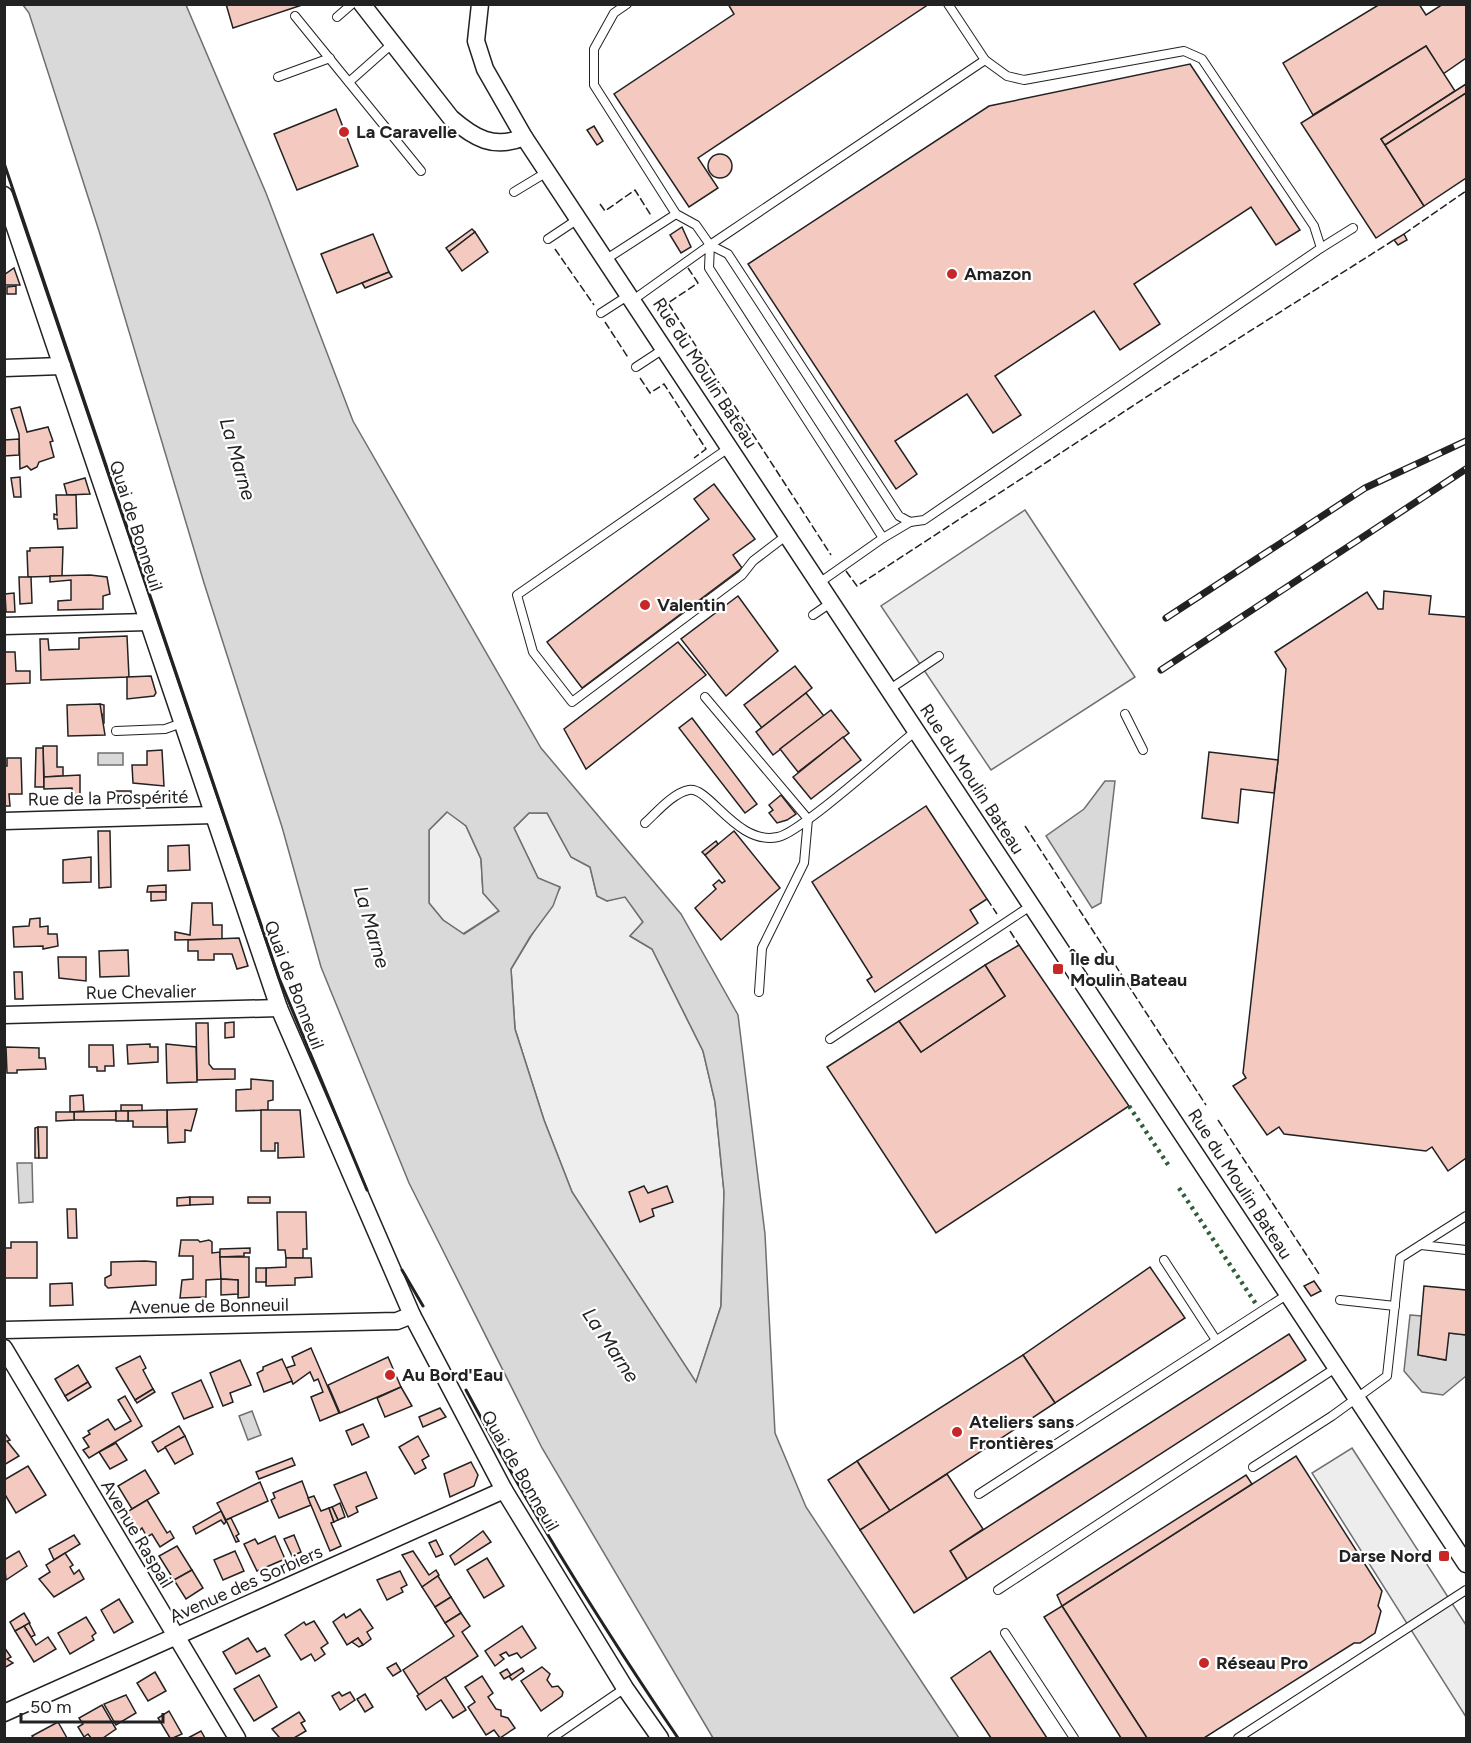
<svg xmlns="http://www.w3.org/2000/svg" width="1471" height="1743" font-family="Figtree,sans-serif">
<rect width="100%" height="100%" fill="#fff"/>
<!-- green -->
<g fill="#eee" stroke="#6f6f6f" stroke-width="1.5">
<path d="M448,811L466,826L481,859L483,893L499,911L463,934L443,920L429,903V830Z"/>
<path d="M529,813H547L571,857L590,867L597,896L607,901L625,896L643,922L630,936L652,949L703,1051L715,1102L724,1192L721,1306L696,1383L572,1192L544,1120L515,1029L511,969L560,888L538,878L514,828Z"/>
</g>
<!-- parking -->
<g fill="#ededed" stroke="#6f6f6f" stroke-width="1.5">
<path d="M1025,510L1135,677L991,770L881,606Z"/>
<path d="M1352,1448L1466,1625V1717L1312,1473Z"/>
</g>
<!-- water -->
<g fill="#d9d9d9" stroke="#6f6f6f" stroke-width="1.5" fill-rule="evenodd">
<path d="M23,5H186L266,193L353,421L541,748L681,914L738,1015L765,1234L775,1433L806,1507L959,1738H713L542,1448L409,1183L321,967L282,827L204,583L99,231L29,13ZM447,812L466,826L481,859L483,893L499,911L464,934L443,920L429,903V830ZM529,813H547L571,857L590,867L597,896L607,901L625,897L643,922L630,936L652,949L703,1051L715,1102L724,1192L721,1306L696,1382L572,1192L544,1120L515,1029L511,969L530,937L553,906L560,887L538,878L514,828Z"/>
<rect x="98" y="753" width="25" height="12"/>
<path d="M1105,781H1115L1101,903L1092,908L1046,836L1084,809Z"/>
<path d="M17,1163H32L33,1202L19,1203Z"/>
<path d="M1410,1315L1422,1316L1418,1355L1445,1360L1449,1333L1466,1335V1376L1443,1395L1422,1392L1404,1371Z"/>
<path d="M252,1411L261,1435L248,1440L239,1416Z"/>
</g>
<!-- building -->
<g fill="#f3c9c0" stroke="#222" stroke-width="1.5">
<path d="M226,4H305L233,28Z"/>
<path d="M728,4H929L698,158L718,188L689,207L614,94L734,14Z"/>
<path d="M1380,4H1419L1426,15L1443,4H1466V58L1443,74L1426,46L1313,115L1283,63Z"/>
<path d="M1426,46L1455,91L1381,139L1424,206L1376,238L1301,123Z"/>
<path d="M1190,64L1300,230L1276,245L1251,207L1134,284L1160,324L1120,350L1094,311L995,376L1021,415L993,433L967,394L895,441L917,474L896,489L748,264L989,106Z"/>
<path d="M1466,84V93L1385,145L1381,139Z"/>
<path d="M1466,93V178L1424,206L1385,145Z"/>
<path d="M336,109L358,166L297,190L274,134Z"/>
<path d="M594,126L603,141L597,145L587,130Z"/>
<circle cx="720" cy="166" r="12"/>
<path d="M682,227L691,247L681,253L670,235Z"/>
<path d="M472,229L475,232L449,252L446,248Z"/>
<path d="M475,232L488,252L462,271L449,252Z"/>
<path d="M373,234L389,272L337,293L321,254Z"/>
<path d="M1404,234L1407,240L1398,245L1394,240Z"/>
<path d="M14,268L20,285H4V275Z"/>
<path d="M389,272L392,277L365,288L362,283Z"/>
<path d="M16,286V294H7V287Z"/>
<path d="M20,407L27,432L48,427L53,441L50,442L54,457L39,462L37,467L31,470L27,466L20,469L19,434L11,409Z"/>
<path d="M19,439V455L4,456V440Z"/>
<path d="M20,477L21,497H14L11,478Z"/>
<path d="M85,478L90,494L67,495L64,484Z"/>
<path d="M714,484L755,539L733,555L742,568L582,688L547,642L709,519L694,499Z"/>
<path d="M56,495H76L77,528L58,529L57,519H54V514L57,515Z"/>
<path d="M63,547L62,576L28,577L27,551H30V548Z"/>
<path d="M90,575L107,577L110,594L103,596V609L58,610V601L71,600V580L50,582V576Z"/>
<path d="M19,577H31L32,603L20,604Z"/>
<path d="M1384,591L1431,596L1429,614L1466,617V1158L1448,1171L1432,1147L1426,1151L1284,1134L1279,1127L1267,1135L1233,1086L1246,1078L1243,1073L1278,760L1286,669L1275,652L1367,592L1378,609H1383Z"/>
<path d="M14,593L15,612H6L5,594Z"/>
<path d="M738,596L778,651L726,696L681,639Z"/>
<path d="M127,636L129,677L41,680L40,639H48L49,650L79,649V638Z"/>
<path d="M678,642L706,675L586,769L564,729Z"/>
<path d="M4,652H15L16,671H30V683L4,684Z"/>
<path d="M795,666L812,688L762,728L744,705Z"/>
<path d="M151,676L156,693L154,696L127,699V677Z"/>
<path d="M806,693L824,716L773,755L756,732Z"/>
<path d="M100,704L104,705V723H102V714H100Z"/>
<path d="M100,704L105,735L68,736L67,705Z"/>
<path d="M831,710L849,733L798,772L780,749Z"/>
<path d="M692,718L757,804L745,813L679,728Z"/>
<path d="M843,737L861,760L811,799L793,777Z"/>
<path d="M43,746H57V767H63V776L44,777Z"/>
<path d="M36,748H43L44,787H35Z"/>
<path d="M162,750L164,786L133,783L132,765H147V751Z"/>
<path d="M1209,752L1278,760L1274,793L1241,789L1238,823L1202,818Z"/>
<path d="M7,758H21L22,794H9L10,806H4V766H7Z"/>
<path d="M80,775V804H73L72,788L44,789V777Z"/>
<path d="M116,791H131V802L116,803Z"/>
<path d="M781,795L796,814L787,820L777,823L769,813L773,810L769,805Z"/>
<path d="M926,806L987,899L970,910L978,923L875,992L867,980L872,977L812,882Z"/>
<path d="M98,831H110L111,887L99,888Z"/>
<path d="M734,831L780,888L721,940L695,908L716,889L713,885L719,880L722,883L725,881L705,855Z"/>
<path d="M716,841L718,844L705,855L702,852Z"/>
<path d="M189,845L190,870L168,871V846Z"/>
<path d="M91,857V882L63,883V860Z"/>
<path d="M166,885V892H147L148,886Z"/>
<path d="M151,892H166V900L151,901Z"/>
<path d="M192,903H212L213,925H222V939L175,940V932L190,935Z"/>
<path d="M40,918V927L48,926V934H57L58,946L43,949V946L14,947L13,927L29,926L30,919Z"/>
<path d="M239,938L248,966L237,969L232,954H214V960H198V951H188V940Z"/>
<path d="M1019,945L1129,1106L936,1233L827,1067L899,1021L921,1052L1005,996L985,965Z"/>
<path d="M128,950L129,976L100,977L99,951Z"/>
<path d="M58,957H86V981L59,978Z"/>
<path d="M985,965L1005,996L921,1052L899,1021Z"/>
<path d="M14,972H22L23,999H15Z"/>
<path d="M234,1022V1037L225,1038V1023Z"/>
<path d="M196,1023H208L209,1064L213,1069H235V1079L197,1080Z"/>
<path d="M150,1044V1047H158V1062L128,1064L127,1045Z"/>
<path d="M166,1044L196,1047L197,1082L167,1083Z"/>
<path d="M89,1045H113L114,1066H105V1071H97V1067H89Z"/>
<path d="M6,1047L39,1048V1058H45L46,1069L17,1070V1073H7Z"/>
<path d="M251,1079L273,1081V1100L268,1101V1110L236,1111V1090L251,1089Z"/>
<path d="M83,1095L84,1111L70,1112V1096Z"/>
<rect x="121" y="1105" width="21" height="6"/>
<path d="M197,1109L191,1131L185,1130V1142L168,1143L167,1110Z"/>
<path d="M160,1110H167V1127H133V1121H128V1111Z"/>
<path d="M261,1110H300L304,1157L278,1158V1143H275V1151H261Z"/>
<path d="M116,1111V1120H74V1112Z"/>
<rect x="116" y="1111" width="12" height="10"/>
<path d="M56,1112H74V1120L56,1121Z"/>
<path d="M38,1127L39,1158H35V1128Z"/>
<path d="M38,1127H47V1158H39Z"/>
<path d="M644,1186L648,1193L667,1186L673,1202L652,1209L654,1216L640,1222L629,1192Z"/>
<path d="M190,1197V1205L177,1206V1198Z"/>
<path d="M190,1197H213V1204L190,1205Z"/>
<rect x="248" y="1197" width="22" height="6"/>
<path d="M67,1209H76L77,1238H68Z"/>
<path d="M277,1212H306L307,1249H303V1258H286L285,1250H278Z"/>
<path d="M181,1240H198L200,1242L209,1240L212,1242V1253L220,1252L221,1279L206,1280V1297L180,1298L182,1280L193,1279V1256H179Z"/>
<path d="M11,1242H37V1278H4V1248H11Z"/>
<path d="M250,1248V1253H244V1256L220,1257V1249Z"/>
<path d="M220,1257H249V1297L238,1298V1280L221,1279Z"/>
<path d="M286,1258H311L312,1277L295,1278V1285L266,1286V1268L286,1267Z"/>
<path d="M145,1261L156,1262V1285L108,1288L105,1285V1278L111,1275V1262Z"/>
<path d="M1150,1267L1185,1318L1055,1403L1023,1355Z"/>
<rect x="256" y="1268" width="10" height="14"/>
<path d="M221,1279L238,1280V1294L221,1295Z"/>
<path d="M1314,1281L1321,1291L1311,1296L1304,1286Z"/>
<path d="M72,1283L73,1305L50,1306V1284Z"/>
<path d="M1424,1286L1466,1290V1335L1449,1333L1446,1360L1418,1355Z"/>
<path d="M1289,1334L1306,1360L967,1579L950,1551Z"/>
<path d="M311,1348L339,1413L320,1421L311,1397L323,1392L318,1379L314,1381L310,1372L293,1384L286,1368L295,1365L292,1357Z"/>
<path d="M1023,1355L1055,1403L890,1511L857,1461Z"/>
<path d="M140,1356L146,1368L143,1370L153,1389L135,1400L116,1368Z"/>
<path d="M388,1357L401,1387L340,1413L328,1385Z"/>
<path d="M282,1359L292,1381L264,1392L257,1373L263,1370V1367Z"/>
<path d="M240,1360L251,1385L230,1393L233,1402L223,1406L210,1373Z"/>
<path d="M78,1365L88,1382L65,1396L55,1379Z"/>
<path d="M201,1380L213,1407L184,1419L172,1393Z"/>
<path d="M88,1382L91,1387L68,1401L65,1396Z"/>
<path d="M401,1387L412,1406L385,1417L377,1398Z"/>
<path d="M153,1389L155,1392L137,1403L135,1400Z"/>
<path d="M125,1396L142,1426L89,1458L83,1450L89,1447L83,1438L90,1434L88,1431L108,1419L115,1430L131,1421L118,1400Z"/>
<path d="M440,1408L446,1417L423,1427L419,1417Z"/>
<path d="M363,1424L369,1437L352,1445L346,1431Z"/>
<path d="M179,1426L185,1436L158,1452L152,1442Z"/>
<path d="M4,1432L10,1440L7,1441L19,1456L4,1465Z"/>
<path d="M185,1436L193,1454L175,1464L165,1447Z"/>
<path d="M418,1436L429,1456L422,1460L426,1468L415,1474L399,1447Z"/>
<path d="M116,1443L127,1460L110,1469L99,1452Z"/>
<path d="M1296,1456L1382,1591L1378,1606L1381,1611L1375,1633L1360,1643H1354L1204,1738H1147L1062,1606Z"/>
<path d="M292,1458L295,1465L259,1479L256,1472Z"/>
<path d="M857,1461L890,1511L860,1530L828,1480Z"/>
<path d="M471,1462L478,1475L474,1486L450,1497L444,1474Z"/>
<path d="M28,1466L46,1495L16,1513L4,1493V1480Z"/>
<path d="M145,1470L159,1493L132,1509L118,1486Z"/>
<path d="M366,1472L377,1498L356,1507L358,1512L348,1517L334,1485Z"/>
<path d="M947,1474L983,1529L950,1551L967,1579L914,1613L860,1530Z"/>
<path d="M1246,1475L1252,1484L1062,1606L1057,1595Z"/>
<path d="M302,1481L311,1505L279,1518L271,1500L275,1498L273,1493Z"/>
<path d="M260,1482L268,1501L226,1520L217,1503Z"/>
<path d="M314,1496L321,1511L329,1508L334,1522L331,1523L341,1546L330,1551L308,1498Z"/>
<path d="M147,1500L167,1533L170,1531L174,1538L160,1547L152,1534L147,1537L142,1528L139,1531L127,1512Z"/>
<path d="M340,1503L345,1517L338,1520L332,1507Z"/>
<path d="M332,1507L338,1520L334,1522L329,1508Z"/>
<path d="M221,1511L226,1522L224,1524L221,1520L196,1534L193,1527Z"/>
<path d="M231,1518L239,1534L236,1536L239,1541L236,1542L226,1520Z"/>
<path d="M483,1531L491,1542L455,1565L450,1556Z"/>
<path d="M74,1535L80,1544L54,1560L49,1549Z"/>
<path d="M294,1535L301,1552L292,1556L284,1539Z"/>
<path d="M275,1536L285,1559L257,1571L244,1544L255,1539L258,1544Z"/>
<path d="M436,1540L443,1554L436,1557L429,1543Z"/>
<path d="M177,1546L192,1570L174,1580L159,1556Z"/>
<path d="M19,1551L27,1566L6,1580L4,1560Z"/>
<path d="M235,1551L244,1571L223,1580L214,1560Z"/>
<path d="M413,1551L429,1575L436,1570L439,1575L422,1587L402,1555Z"/>
<path d="M65,1553L73,1565L70,1567L74,1574L79,1570L84,1579L54,1597L39,1579L50,1572L46,1565Z"/>
<path d="M487,1558L504,1586L484,1598L467,1570Z"/>
<path d="M192,1570L203,1588L186,1599L174,1580Z"/>
<path d="M400,1571L407,1585L401,1588L403,1592L387,1600L377,1580Z"/>
<path d="M438,1576L451,1597L435,1607L422,1587Z"/>
<path d="M451,1597L461,1613L445,1623L435,1607Z"/>
<path d="M119,1599L133,1622L114,1633L101,1610Z"/>
<path d="M1062,1606L1147,1738H1121L1044,1617Z"/>
<path d="M360,1609L373,1628L367,1632L371,1639L363,1645L358,1638L347,1645L333,1622L344,1614L346,1618Z"/>
<path d="M24,1613L30,1623L15,1631L10,1622Z"/>
<path d="M461,1613L470,1626L462,1632L478,1656L419,1695L403,1670L454,1636L445,1623Z"/>
<path d="M86,1617L96,1633L92,1636L94,1640L70,1654L58,1633Z"/>
<path d="M314,1621L328,1643L321,1648L325,1654L315,1661L311,1654L301,1660L285,1635L304,1622L306,1625Z"/>
<path d="M29,1623L35,1635L31,1637L24,1626Z"/>
<path d="M24,1626L36,1645L48,1637L56,1649L34,1662L15,1631Z"/>
<path d="M522,1626L536,1648L521,1658L517,1653L509,1656L506,1652L500,1655L504,1659L495,1666L485,1651Z"/>
<path d="M248,1638L257,1652L265,1648L270,1656L236,1674L223,1652Z"/>
<path d="M358,1638L363,1645L359,1647L352,1642Z"/>
<path d="M4,1647L11,1657L7,1659L13,1663L4,1668Z"/>
<path d="M990,1651L1047,1738H991L951,1678Z"/>
<path d="M396,1663L401,1671L393,1676L387,1668Z"/>
<path d="M542,1667L550,1674L547,1680L552,1687L558,1686L563,1692L562,1696L541,1711L521,1681Z"/>
<path d="M522,1668L524,1671L512,1680L509,1676Z"/>
<path d="M507,1669L511,1675L504,1679L500,1673Z"/>
<path d="M155,1672L166,1691L148,1701L137,1683Z"/>
<path d="M259,1675L277,1707L254,1721L234,1689Z"/>
<path d="M482,1676L493,1693L488,1697L496,1709L501,1710V1716L508,1718L515,1728L500,1738L494,1730L486,1735L468,1707L475,1702L465,1687Z"/>
<path d="M445,1677L466,1710L453,1718L441,1700L426,1710L417,1696Z"/>
<path d="M339,1692L342,1696L350,1692L355,1700L340,1710L332,1696Z"/>
<path d="M365,1694L373,1707L365,1712L357,1699Z"/>
<path d="M126,1695L136,1713L116,1725L104,1704Z"/>
<path d="M102,1705L116,1729L103,1738H91L88,1734L84,1737L78,1727L83,1724L79,1718Z"/>
<path d="M169,1711L182,1734L173,1738H170L158,1718Z"/>
<path d="M299,1712L305,1721L301,1723L306,1731L294,1738H277L279,1737L272,1729Z"/>
<path d="M58,1722L67,1738H34L32,1736Z"/>
<path d="M201,1731L205,1738H188Z"/>
</g>
<g fill="none" stroke-linecap="round" stroke-linejoin="round">
<!-- lane casing -->
<g stroke="#222" stroke-width="10">
<g id="lane">
<path d="M627,4L614,13L594,49V85L676,214L696,225L710,245L728,254L899,516L910,522L924,520L1321,248L1314,226L1202,59L1184,51L1024,80L1007,76L985,60"/>
<path d="M295,16L421,171"/>
<path d="M337,17L352,4"/>
<path d="M278,77L330,58"/>
<path d="M349,82L393,43"/>
<path d="M514,192L547,172"/>
<path d="M548,239L578,219"/>
<path d="M710,245L985,60L948,4"/>
<path d="M1321,248L1353,228"/>
<path d="M605,260L676,214"/>
<path d="M633,300L710,245L709,268L883,538L819,583"/>
<path d="M601,313L629,295"/>
<path d="M636,367L665,348"/>
<path d="M730,447L517,595L533,652L572,702L742,575L753,561L787,535"/>
<path d="M883,538L910,522"/>
<path d="M813,615L832,602"/>
<path d="M890,689L939,656"/>
<path d="M705,697L808,819L804,863L762,948L759,992"/>
<path d="M1125,714L1143,750"/>
<path d="M116,731L165,729L182,723"/>
<path d="M645,823C657,812 673,793 689,790C709,786 737,846 778,837C800,833 893,749 917,730"/>
<path d="M830,1039L1032,905"/>
<path d="M1421,1245L1466,1250"/>
<path d="M1164,1260L1216,1340"/>
<path d="M1340,1300L1395,1306"/>
<path d="M1253,1467L1332,1416L1387,1376L1400,1258L1466,1216"/>
<path d="M979,1494L1288,1294"/>
<path d="M998,1590L1337,1367"/>
<path d="M1005,1633L1074,1738"/>
<path d="M552,1738L625,1688"/>
<path d="M1238,1738L1466,1590"/>
</g>
</g>
<!-- street casing -->
<g stroke="#222" stroke-width="19">
<g id="street">
<path d="M362,4L451,118C474,138 494,150 524,137"/>
<path d="M480,4L476,41L485,69L524,137L1466,1564"/>
<path d="M4,195L279,1008L412,1315L504,1490L625,1688L660,1738"/>
<path d="M4,368L62,366"/>
<path d="M4,626L147,622"/>
<path d="M4,821L213,815"/>
<path d="M4,1015L279,1008"/>
<path d="M4,1330L397,1321L412,1315"/>
<path d="M4,1348L237,1738"/>
<path d="M4,1713L504,1490"/>
</g>
</g>
<!-- lane -->
<use href="#lane" stroke="#fff" stroke-width="8"/>
<!-- street -->
<use href="#street" stroke="#fff" stroke-width="16"/>
<!-- rail casing -->
<g stroke="#222" stroke-width="7">
<g id="rail">
<path d="M1166,618L1365,488L1466,441"/>
<path d="M1161,670L1466,469"/>
</g>
</g>
<!-- rail -->
<use href="#rail" stroke="#fff" stroke-width="4.5" stroke-dasharray="14" stroke-linecap="butt"/>
<!-- hedge -->
<g stroke="#2f5e38" stroke-width="4.5" stroke-dasharray="3 4.5" stroke-linecap="butt">
<path d="M1129,1106L1169,1166"/>
<path d="M1179,1188L1256,1304"/>
</g>
<!-- fence -->
<g stroke="#222" stroke-width="1.5" stroke-dasharray="8 3" stroke-linecap="butt">
<path d="M600,204L605,211L635,190L652,217"/>
<path d="M1404,234L1466,191"/>
<path d="M555,249L594,305"/>
<path d="M688,268L698,283L668,303L831,555"/>
<path d="M605,322L629,359"/>
<path d="M640,378L650,393L664,384L706,449L694,458"/>
<path d="M846,571L857,586L1171,381L1394,240"/>
<path d="M1025,826L1206,1105"/>
<path d="M987,899L997,914"/>
<path d="M1010,931L1019,945"/>
<path d="M1218,1120L1319,1274"/>
</g>
<!-- wall -->
<g stroke="#222" stroke-width="3">
<path d="M4,163L279,978L367,1190"/>
<path d="M402,1270L423,1306"/>
<path d="M466,1390C530,1511 602,1626 678,1738"/>
</g>
</g>
<!-- markers -->
<g fill="#c62828" stroke="#fff" stroke-width="2">
<circle cx="344" cy="132" r="6"/>
<circle cx="952" cy="274" r="6"/>
<circle cx="645" cy="605" r="6"/>
<rect x="1052" y="963" width="12" height="12" rx="3"/>
<circle cx="390" cy="1375" r="6"/>
<circle cx="957" cy="1432" r="6"/>
<rect x="1438" y="1550" width="12" height="12" rx="3"/>
<circle cx="1204" cy="1663" r="6"/>
</g>
<g text-anchor="middle" dominant-baseline="central" stroke-width="4.5" stroke-linejoin="round" paint-order="stroke">
<!-- poi labels -->
<g font-size="18" font-weight="bold" fill="#222" stroke="#fff" text-anchor="start">
<text x="356" y="132">La Caravelle</text>
<text x="964" y="274">Amazon</text>
<text x="657" y="605">Valentin</text>
<text x="1070" y="959">Île du<tspan x="1070" dy="21">Moulin Bateau</tspan></text>
<text x="402" y="1375">Au Bord'Eau</text>
<text x="969" y="1422">Ateliers sans<tspan x="969" dy="21">Frontières</tspan></text>
<text x="1432" y="1556" text-anchor="end">Darse Nord</text>
<text x="1216" y="1663">Réseau Pro</text>
</g>
<!-- street labels -->
<g font-size="18" fill="#222" stroke="#fff">
<text transform="translate(705 373) rotate(57)">Rue du Moulin Bateau</text>
<text transform="translate(136 526) rotate(72)">Quai de Bonneuil</text>
<text transform="translate(972 779) rotate(57)">Rue du Moulin Bateau</text>
<text transform="translate(108 798) rotate(-1)">Rue de la Prospérité</text>
<text transform="translate(294 985) rotate(69)">Quai de Bonneuil</text>
<text transform="translate(141 992) rotate(-1)">Rue Chevalier</text>
<text transform="translate(1240 1184) rotate(57)">Rue du Moulin Bateau</text>
<text transform="translate(209 1306) rotate(-1)">Avenue de Bonneuil</text>
<text transform="translate(520 1471) rotate(60)">Quai de Bonneuil</text>
<text transform="translate(137 1534) rotate(59)">Avenue Raspail</text>
<text transform="translate(246 1584) rotate(-24)">Avenue des Sorbiers</text>
</g>
<!-- water labels -->
<g font-size="20" font-style="italic" fill="#222" stroke="#fff">
<text transform="translate(238 459) rotate(74)">La Marne</text>
<text transform="translate(372 927) rotate(74)">La Marne</text>
<text transform="translate(611 1345) rotate(56)">La Marne</text>
</g>
</g>
<!-- border -->
<rect width="1471" height="1743" fill="none" stroke="#222222" stroke-width="12"/>
<!-- scale -->
<path d="M21 1713v9h142v-9" fill="none" stroke="#222222" stroke-width="3"/>
<text x="30" y="1713" font-size="18" fill="#222222" stroke="#ffffff" stroke-width="4.5" paint-order="stroke">50 m</text>
</svg>
